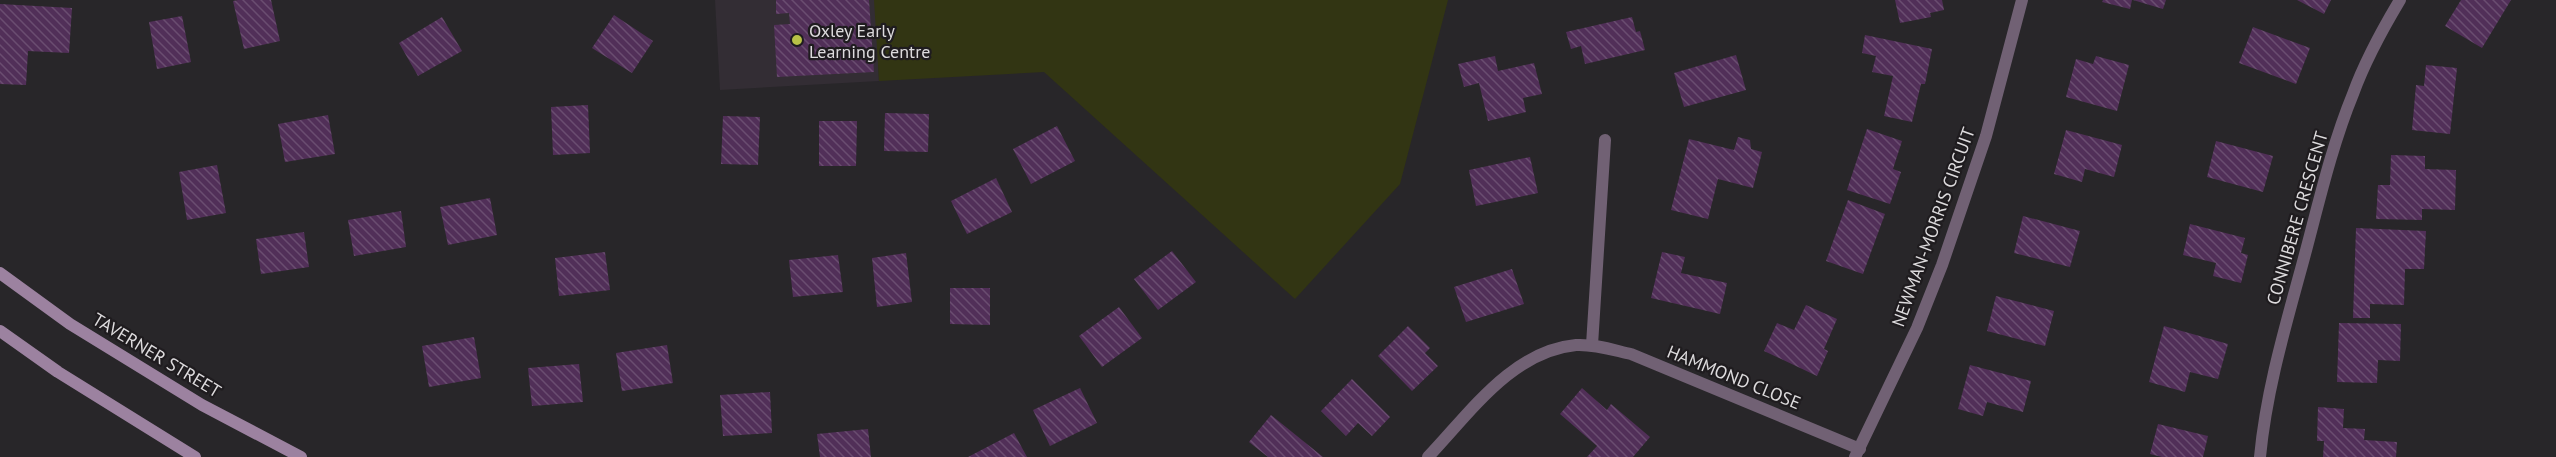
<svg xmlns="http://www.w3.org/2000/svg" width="2556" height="457" font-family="'PT Sans',sans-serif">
<defs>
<pattern id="building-back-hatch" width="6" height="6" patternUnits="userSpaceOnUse" patternTransform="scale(1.5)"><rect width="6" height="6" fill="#512f58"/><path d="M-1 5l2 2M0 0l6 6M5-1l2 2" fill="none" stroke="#6a4d70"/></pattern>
</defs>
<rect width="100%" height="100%" fill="#282629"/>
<!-- built -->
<path fill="#332d34" d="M715,0H875L879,81L720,90Z"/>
<!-- grass -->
<path fill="#323513" d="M874,0H1448L1400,184L1295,299L1044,72L879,81Z"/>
<!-- building -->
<g fill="url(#building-back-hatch)">
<path d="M238,0H271L280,41L244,49L233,1Z"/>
<path d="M776,0H869L874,72L777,77L774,25L790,24L789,13L776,14Z"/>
<path d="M1895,0H1942L1944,10L1930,13L1931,17L1900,23Z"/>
<path d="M2103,0H2132L2130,9L2102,2Z"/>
<path d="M2133,0H2166L2163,9Z"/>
<path d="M2297,0H2331L2324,14Z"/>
<path d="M2461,0H2511L2482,48L2445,26Z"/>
<path d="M0,4L72,8L69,53L28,51L26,85L0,84Z"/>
<path d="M614,15L653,41L632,73L592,48Z"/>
<path d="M182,16L191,62L157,69L149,22Z"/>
<path d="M442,17L462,51L418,76L399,43Z"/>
<path d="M1632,17L1636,32L1640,31L1645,50L1585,64L1581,46L1571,49L1566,32Z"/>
<path d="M2253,27L2310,48L2296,84L2239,63Z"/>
<path d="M1865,35L1932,49L1925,84H1921L1912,122L1884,116L1893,76L1872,72L1876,56L1862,53Z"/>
<path d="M1736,55L1746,90L1684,107L1674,73Z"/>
<path d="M1495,56L1498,71L1534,63L1542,94L1523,98L1526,112L1488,121L1479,83L1464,87L1458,64Z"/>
<path d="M2096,56L2129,65L2117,111L2066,97L2076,59L2093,64Z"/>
<path d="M2426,65L2457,68L2450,134L2412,130L2416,85L2424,86Z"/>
<path d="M588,105L590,153L553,155L551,107Z"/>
<path d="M885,113L929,114L928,152L884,151Z"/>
<path d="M328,115L335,154L285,162L278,124Z"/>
<path d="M723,116L760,117L758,165L721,164Z"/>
<path d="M819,121H857L856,166H819Z"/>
<path d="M1057,126L1075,161L1031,184L1013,149Z"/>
<path d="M1867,129L1902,141L1893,169L1901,172L1890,204L1847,190Z"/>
<path d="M2066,130L2122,145L2114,177L2085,169L2082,182L2054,174Z"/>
<path d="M1738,137L1750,140L1751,149L1762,152L1753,188L1718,179L1708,219L1671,210L1689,139L1734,150Z"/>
<path d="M2216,141L2273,156L2263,192L2207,177Z"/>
<path d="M2391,155L2425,156V169L2456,170L2455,210L2422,209V220L2376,219L2378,185H2390Z"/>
<path d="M1530,157L1538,193L1476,206L1469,170Z"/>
<path d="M217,165L226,213L187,220L179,172Z"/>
<path d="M996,178L1012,212L967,234L951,201Z"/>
<path d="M490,198L497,235L448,245L440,207Z"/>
<path d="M1848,200L1885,214L1863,274L1826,261Z"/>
<path d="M401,211L406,247L354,256L348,220Z"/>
<path d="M2023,216L2080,231L2070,267L2014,253Z"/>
<path d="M2190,224L2245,238L2241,253L2248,255L2241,283L2213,276L2216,263L2183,255Z"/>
<path d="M2356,228L2426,231L2424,269H2405L2404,305L2370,304V318H2353Z"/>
<path d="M304,232L309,267L261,274L256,239Z"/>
<path d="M1172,251L1196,282L1158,310L1134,279Z"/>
<path d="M605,252L610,290L559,296L555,258Z"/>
<path d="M1662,252L1685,257L1681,273L1727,283L1720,314L1651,298Z"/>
<path d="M906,253L912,302L877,307L872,258Z"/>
<path d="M838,255L843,292L793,297L789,260Z"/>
<path d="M1512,269L1524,304L1466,322L1454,287Z"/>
<path d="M950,288H990V325L950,324Z"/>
<path d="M1996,296L2054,311L2045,346L1987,331Z"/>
<path d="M1806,305L1837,319L1824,349L1828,351L1817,376L1764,351L1777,323L1794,330Z"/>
<path d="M1119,307L1142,338L1102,367L1079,336Z"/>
<path d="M2339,323L2401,324L2400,361L2378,360L2377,383L2337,382Z"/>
<path d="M1408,326L1430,348L1425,353L1438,366L1412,391L1378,356Z"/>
<path d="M2164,326L2228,344L2218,379L2190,372L2185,392L2149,382Z"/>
<path d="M474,337L481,378L429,387L422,346Z"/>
<path d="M667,345L673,383L622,391L616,353Z"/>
<path d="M579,364L583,402L532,406L528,368Z"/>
<path d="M1970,365L2031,381L2023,412L1987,402L1983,416L1958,409Z"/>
<path d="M1352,379L1390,417L1372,436L1358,423L1346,436L1321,411Z"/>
<path d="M1080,388L1097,423L1050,446L1033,410Z"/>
<path d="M1582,388L1607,410L1611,404L1650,437L1633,457H1587L1597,446L1560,414Z"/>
<path d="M770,392L772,433L723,436L720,395Z"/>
<path d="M2318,407L2344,409L2343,428L2365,429L2364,440L2397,442L2396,457H2323L2324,441H2317Z"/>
<path d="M1271,415L1323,457H1268L1249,442Z"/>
<path d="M2158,424L2208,436L2203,457H2162L2150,454Z"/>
<path d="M868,429L871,457H820L817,434Z"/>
<path d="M1014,433L1027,457H968Z"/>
</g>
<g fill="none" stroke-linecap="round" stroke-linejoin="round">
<!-- minor -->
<g stroke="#716174" stroke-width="12">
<path d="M1592,345L1605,140"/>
<path d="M1428,457C1470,413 1512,351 1576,345C1595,344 1613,350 1631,354L1860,449"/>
<path d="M2260,457C2266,393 2284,331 2301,269C2317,211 2330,150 2353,94C2365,61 2382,30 2400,0"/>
</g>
<!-- tertiary -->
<path stroke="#716174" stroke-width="12" d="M1855,457L1917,328L1942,265L1986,136L2022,0"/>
<!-- secondary -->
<g stroke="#9c82a0" stroke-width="12">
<path d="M0,273L70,324L202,405L301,457"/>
<path d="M0,331L58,372L195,457"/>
</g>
</g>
<!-- markers -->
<circle fill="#b8c147" stroke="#1f1c1f" stroke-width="2" cx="797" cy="40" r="6"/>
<g text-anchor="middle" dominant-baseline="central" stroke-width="4.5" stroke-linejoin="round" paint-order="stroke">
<!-- poi labels -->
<g font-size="18" fill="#dddbdd" stroke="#1f1c1f" text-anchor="start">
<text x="809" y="30">Oxley Early<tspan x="809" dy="21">Learning Centre</tspan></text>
</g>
<!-- street labels -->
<g font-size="18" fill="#dddbdd" stroke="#1f1c1f">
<text transform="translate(2297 218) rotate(-74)">CONNIBERE CRESCENT</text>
<text transform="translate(1933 227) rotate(-70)">NEWMAN-MORRIS CIRCUIT</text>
<text transform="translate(157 355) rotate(31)">TAVERNER STREET</text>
<text transform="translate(1734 377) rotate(22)">HAMMOND CLOSE</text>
</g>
</g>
</svg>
